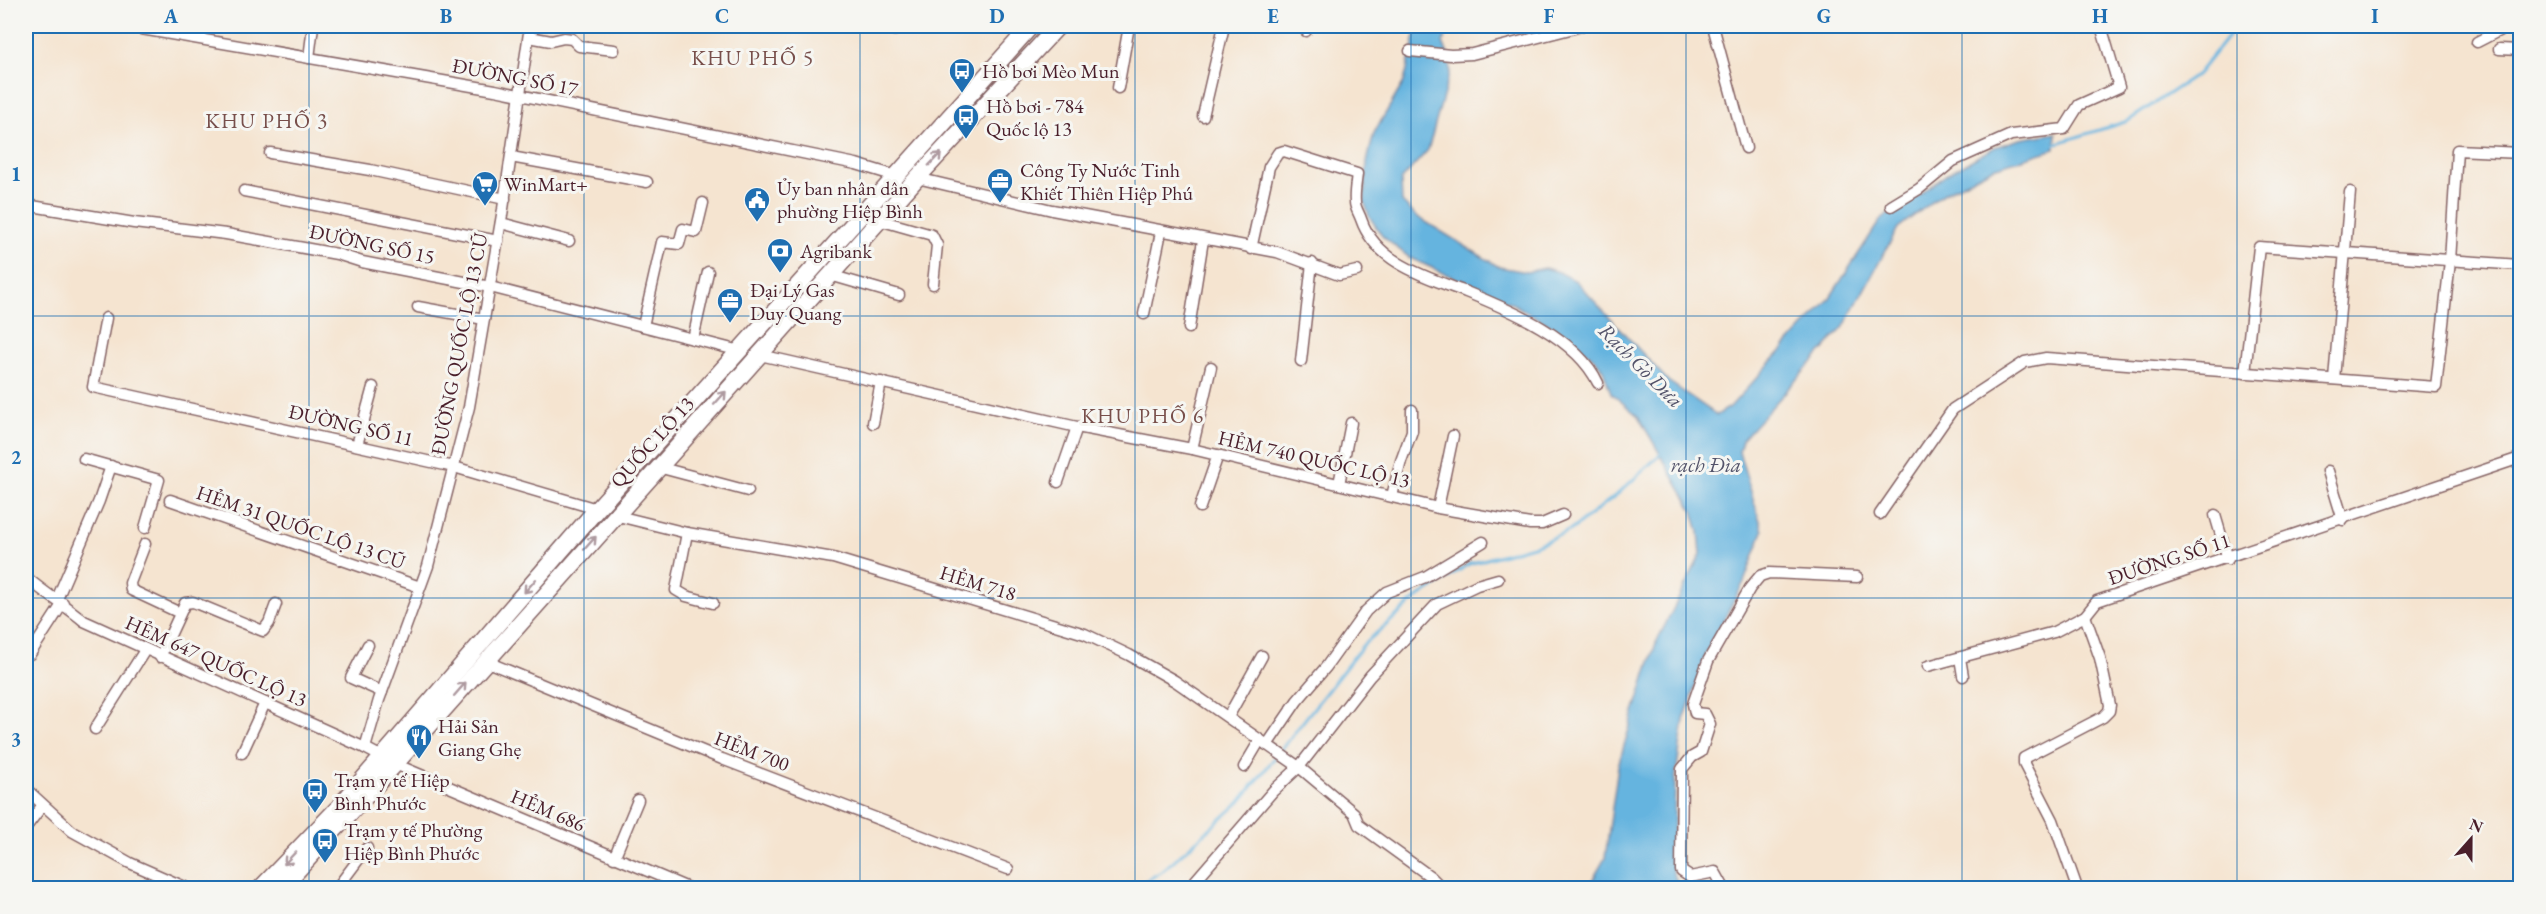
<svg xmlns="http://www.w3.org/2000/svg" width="2546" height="914" font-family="'EB Garamond',serif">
<rect width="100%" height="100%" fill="#f6f6f2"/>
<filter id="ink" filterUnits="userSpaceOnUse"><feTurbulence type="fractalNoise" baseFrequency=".0167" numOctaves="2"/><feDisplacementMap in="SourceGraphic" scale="12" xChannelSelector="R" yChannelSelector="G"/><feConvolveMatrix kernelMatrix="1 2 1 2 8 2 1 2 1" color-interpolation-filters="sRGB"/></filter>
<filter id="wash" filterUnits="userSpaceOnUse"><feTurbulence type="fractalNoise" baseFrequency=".008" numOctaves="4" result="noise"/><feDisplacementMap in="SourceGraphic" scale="24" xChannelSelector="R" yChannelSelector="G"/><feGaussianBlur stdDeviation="1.35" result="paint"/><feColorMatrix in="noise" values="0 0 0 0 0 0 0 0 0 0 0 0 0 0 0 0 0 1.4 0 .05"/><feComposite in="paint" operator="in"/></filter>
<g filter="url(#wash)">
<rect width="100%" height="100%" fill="#f5e4d0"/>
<!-- water -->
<path fill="#65b4df" stroke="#586a85" stroke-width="1.5" d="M1414,26H1450L1443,42L1450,60V72L1428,150L1401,180L1402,202L1416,216L1499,267L1527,272L1545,268L1559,272L1576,281L1668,381L1717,415L1730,407L1829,299L1881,219L1918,196L1947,174L1995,147L2020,139L2056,133L2055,149L1993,168L1944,193L1898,228L1843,328L1742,440L1739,452L1763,531L1744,582L1708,649L1684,720L1675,781L1673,873L1678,883L1687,888H1588L1605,858L1618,766L1632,719L1656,643L1701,554L1699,532L1693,511L1638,416L1611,393L1603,370L1596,360L1563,333L1515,305L1410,258L1382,236L1369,216L1364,201L1367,162L1374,133L1404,82L1416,32Z"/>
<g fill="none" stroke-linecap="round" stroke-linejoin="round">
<!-- stream -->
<g stroke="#65b4df" stroke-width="3">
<path d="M2051,145L2128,121L2198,74L2236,26"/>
<path d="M1133,888L1161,872L1240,802L1364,644L1416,599L1469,564L1536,545L1571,530L1620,492L1663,452"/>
</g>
</g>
</g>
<g filter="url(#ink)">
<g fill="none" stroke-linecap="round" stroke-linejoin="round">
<!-- minor casing -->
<g stroke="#866465" stroke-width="13">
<g id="minor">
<path d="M124,26L495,90L856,164L896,176"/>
<path d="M866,26L895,30"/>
<path d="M1305,26L1306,31"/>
<path d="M1713,26L1746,148"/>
<path d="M529,37L551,41L564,38L572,39L579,46L614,50"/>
<path d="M2477,42L2508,26"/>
<path d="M2499,49L2520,50"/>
<path d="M1410,51L1451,55L1472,54L1582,26"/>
<path d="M309,58L313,26"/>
<path d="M1118,88L1129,26"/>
<path d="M1203,116L1224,26"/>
<path d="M270,153L370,170L505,199"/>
<path d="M511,157L647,182"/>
<path d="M917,178L1052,210L1277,252L1339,275L1357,271"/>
<path d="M244,191L498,241"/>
<path d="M26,205L134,223L226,234L337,254L362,262L490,287L740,351"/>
<path d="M1891,206L1919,189L1953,161L2011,135L2064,129L2079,105L2119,87L2101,26"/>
<path d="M879,220L932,235L937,245L933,284"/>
<path d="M501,223L569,241"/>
<path d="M1251,249L1269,167L1278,153L1284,151L1357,174C1356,183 1354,193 1355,202C1355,208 1359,213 1361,219C1376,263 1426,277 1466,292C1511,310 1577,338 1598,383"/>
<path d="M830,275L899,295"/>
<path d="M418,307L484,319"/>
<path d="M1144,314L1161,232"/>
<path d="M106,318L93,387L454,467L597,509"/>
<path d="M643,326L662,242L679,244L683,229L696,232L703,203"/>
<path d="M1189,328L1203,240"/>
<path d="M693,339L708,272"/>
<path d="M760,355L1077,427L1192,449L1438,508L1530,524H1542L1563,515"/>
<path d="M1301,361L1312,263"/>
<path d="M2245,373L2259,247L2520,265"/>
<path d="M2334,379L2350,192"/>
<path d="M873,423L881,382"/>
<path d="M357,445L373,387"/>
<path d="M1192,449L1211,367"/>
<path d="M84,459L159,480L145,528"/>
<path d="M658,467L748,491"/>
<path d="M2328,471L2343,520"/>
<path d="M1058,482L1077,427"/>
<path d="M1339,484L1351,423"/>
<path d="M1392,496L1401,461L1412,431V410"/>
<path d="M170,500L420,587"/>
<path d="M1200,507L1218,455"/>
<path d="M1438,508L1453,436"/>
<path d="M1880,514L1953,409L2025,362L2046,358L2436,387L2450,261L2457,150L2520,153"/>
<path d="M614,515L687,533L833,558L1085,634L1129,655L1175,681L1299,767L1354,813L1359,825L1431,877L1439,885"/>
<path d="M2215,515L2228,559"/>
<path d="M687,533L676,590L686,596L713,603"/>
<path d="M145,544L130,583L131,590L180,613"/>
<path d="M26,577C44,593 65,605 84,621L365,748"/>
<path d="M57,599L99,501L111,466"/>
<path d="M368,645L351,678L382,692"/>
<path d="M30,654L63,603"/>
<path d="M160,657L185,603L193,602L263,631L269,623L276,604"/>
<path d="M1960,658L1963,676"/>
<path d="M485,661L722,759L1008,869"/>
<path d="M1928,666L2054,632L2085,616L2097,601L2520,458"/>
<path d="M1228,717L1262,656"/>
<path d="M95,729L145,650"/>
<path d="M1267,745L1297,701L1326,667L1366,611L1387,592L1425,577L1483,542"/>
<path d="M242,753L265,703"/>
<path d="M380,756L365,748L379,700L428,566L469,407L503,209L530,26"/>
<path d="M395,764L688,888"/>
<path d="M1244,767L1260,740"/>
<path d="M26,789L72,831L130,863L187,888"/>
<path d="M26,827L42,806"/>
<path d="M614,858L638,800"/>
<path d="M337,888L367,848"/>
<path d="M1189,888L1273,791L1299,767L1370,676L1437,604L1477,585L1498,579"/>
<path d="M1724,888L1715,872L1690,877L1681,871L1682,769L1692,757L1701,752L1710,724L1705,714L1695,713L1693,704L1708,661L1750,588L1760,576L1769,573L1857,577"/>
<path d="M2077,888L2053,820L2024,764V758L2103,717L2109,711L2110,705L2100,658L2085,616"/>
</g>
</g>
<!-- highway casing -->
<g stroke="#866465" stroke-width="19">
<g id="highway">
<path d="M261,888L339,807L597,509L1031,26"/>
<path d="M281,888L395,764L917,178L1058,26"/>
</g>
</g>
<!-- minor -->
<use href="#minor" stroke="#fff" stroke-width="10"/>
<!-- highway -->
<use href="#highway" stroke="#fff" stroke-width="16"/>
</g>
<!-- one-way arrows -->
<defs><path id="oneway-shaft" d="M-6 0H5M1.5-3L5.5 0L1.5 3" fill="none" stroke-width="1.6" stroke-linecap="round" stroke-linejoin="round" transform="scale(1.5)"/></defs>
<g stroke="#ae9aa0">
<use href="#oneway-shaft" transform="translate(935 159) rotate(-46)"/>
<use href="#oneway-shaft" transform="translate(720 398) rotate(-48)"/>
<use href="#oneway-shaft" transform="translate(590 543) rotate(-48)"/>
<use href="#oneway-shaft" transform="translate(530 586) rotate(131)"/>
<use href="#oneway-shaft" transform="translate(460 689) rotate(-49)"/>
<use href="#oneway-shaft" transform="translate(290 858) rotate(133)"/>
</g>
</g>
<!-- grid -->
<path fill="none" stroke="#1f6fb2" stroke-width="1.5" stroke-opacity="0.55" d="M309,26V888M584,26V888M860,26V888M1135,26V888M1411,26V888M1686,26V888M1962,26V888M2237,26V888M26,316H2520M26,598H2520"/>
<!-- icons -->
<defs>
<g id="bus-pin" transform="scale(1.35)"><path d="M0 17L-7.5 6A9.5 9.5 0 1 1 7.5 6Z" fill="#1f6fb2" stroke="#f6f6f2"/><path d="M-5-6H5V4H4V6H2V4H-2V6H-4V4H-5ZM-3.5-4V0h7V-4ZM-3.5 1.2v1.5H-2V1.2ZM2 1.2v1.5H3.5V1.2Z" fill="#fff"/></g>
<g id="office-pin" transform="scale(1.35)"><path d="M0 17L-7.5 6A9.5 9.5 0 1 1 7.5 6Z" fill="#1f6fb2" stroke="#f6f6f2"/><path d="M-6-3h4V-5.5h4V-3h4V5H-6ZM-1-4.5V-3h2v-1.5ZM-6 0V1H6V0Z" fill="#fff"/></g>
<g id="supermarket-pin" transform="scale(1.35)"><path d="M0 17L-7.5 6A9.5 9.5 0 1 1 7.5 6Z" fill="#1f6fb2" stroke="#f6f6f2"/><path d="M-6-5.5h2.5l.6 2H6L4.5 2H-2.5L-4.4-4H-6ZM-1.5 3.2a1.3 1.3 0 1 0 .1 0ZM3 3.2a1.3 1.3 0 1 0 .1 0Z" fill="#fff"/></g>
<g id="civic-pin" transform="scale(1.35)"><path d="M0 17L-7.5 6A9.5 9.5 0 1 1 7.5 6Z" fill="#1f6fb2" stroke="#f6f6f2"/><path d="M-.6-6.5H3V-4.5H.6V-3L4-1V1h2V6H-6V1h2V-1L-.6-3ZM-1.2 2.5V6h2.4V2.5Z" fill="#fff"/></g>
<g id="bank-pin" transform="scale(1.35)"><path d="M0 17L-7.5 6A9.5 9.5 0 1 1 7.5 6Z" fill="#1f6fb2" stroke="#f6f6f2"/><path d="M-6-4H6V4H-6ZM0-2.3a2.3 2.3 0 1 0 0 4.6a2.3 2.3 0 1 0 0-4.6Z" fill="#fff"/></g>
<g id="restaurant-pin" transform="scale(1.35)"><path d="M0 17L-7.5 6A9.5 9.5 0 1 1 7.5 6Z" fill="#1f6fb2" stroke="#f6f6f2"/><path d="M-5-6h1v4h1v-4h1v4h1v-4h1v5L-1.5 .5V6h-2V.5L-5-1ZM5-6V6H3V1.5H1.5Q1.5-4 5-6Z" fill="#fff"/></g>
</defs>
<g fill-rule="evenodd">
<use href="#bus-pin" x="962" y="71"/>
<use href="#bus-pin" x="966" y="117"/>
<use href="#office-pin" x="1000" y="181"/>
<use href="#supermarket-pin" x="485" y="184"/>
<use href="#civic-pin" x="757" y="200"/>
<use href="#bank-pin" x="780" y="251"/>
<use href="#office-pin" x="730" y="301"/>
<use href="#restaurant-pin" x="419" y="737"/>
<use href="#bus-pin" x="315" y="791"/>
<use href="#bus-pin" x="325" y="841"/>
</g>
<g text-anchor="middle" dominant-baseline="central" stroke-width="6" stroke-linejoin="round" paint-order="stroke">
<!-- poi labels -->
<g font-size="20" fill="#4a1f2b" stroke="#f6f6f2" text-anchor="start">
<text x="982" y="71">Hồ bơi Mèo Mun</text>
<text x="986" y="106">Hồ bơi - 784<tspan x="986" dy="23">Quốc lộ 13</tspan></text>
<text x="1020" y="170">Công Ty Nước Tinh<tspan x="1020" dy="23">Khiết Thiên Hiệp Phú</tspan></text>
<text x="504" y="184">WinMart+</text>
<text x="777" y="188">Ủy ban nhân dân<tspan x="777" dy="23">phường Hiệp Bình</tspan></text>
<text x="800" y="251">Agribank</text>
<text x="750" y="290">Đại Lý Gas<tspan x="750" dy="23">Duy Quang</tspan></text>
<text x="438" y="726">Hải Sản<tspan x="438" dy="23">Giang Ghẹ</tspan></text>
<text x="334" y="780">Trạm y tế Hiệp<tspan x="334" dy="23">Bình Phước</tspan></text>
<text x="344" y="830">Trạm y tế Phường<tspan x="344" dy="23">Hiệp Bình Phước</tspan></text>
</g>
<!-- street labels -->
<g font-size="20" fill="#4a1f2b" stroke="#f6f6f2">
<text transform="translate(515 77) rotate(11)">ĐƯỜNG SỐ 17</text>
<text transform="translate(372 244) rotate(12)">ĐƯỜNG SỐ 15</text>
<text transform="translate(459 344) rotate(-79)">ĐƯỜNG QUỐC LỘ 13 CŨ</text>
<text transform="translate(351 425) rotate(13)">ĐƯỜNG SỐ 11</text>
<text transform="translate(652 442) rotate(-48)">QUỐC LỘ 13</text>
<text transform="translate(1314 459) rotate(13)">HẺM 740 QUỐC LỘ 13</text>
<text transform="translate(301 527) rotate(19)">HẺM 31 QUỐC LỘ 13 CŨ</text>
<text transform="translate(2169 559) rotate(-18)">ĐƯỜNG SỐ 11</text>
<text transform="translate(978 583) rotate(17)">HẺM 718</text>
<text transform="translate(216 661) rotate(24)">HẺM 647 QUỐC LỘ 13</text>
<text transform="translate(752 751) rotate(21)">HẺM 700</text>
<text transform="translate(548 810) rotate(23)">HẺM 686</text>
</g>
<!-- neighbourhood labels -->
<g font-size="21" letter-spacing="1.5" fill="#784f4b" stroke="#f6f6f2">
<text x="753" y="57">KHU PHỐ 5</text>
<text x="267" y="120">KHU PHỐ 3</text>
<text x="1143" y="415">KHU PHỐ 6</text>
</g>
<!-- water labels -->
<g font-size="21" font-style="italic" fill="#53536a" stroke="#f6f6f2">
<text transform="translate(1641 365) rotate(45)">Rạch Gò Dưa</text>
<text x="1706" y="464">rạch Đìa</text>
</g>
</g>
<!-- margin -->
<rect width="2546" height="914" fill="none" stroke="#f6f6f2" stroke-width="66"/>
<!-- north arrow -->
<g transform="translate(2471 839) rotate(21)" stroke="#f6f6f2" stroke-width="4.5" paint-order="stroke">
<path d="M0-4.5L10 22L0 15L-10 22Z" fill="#4a1f2b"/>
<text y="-9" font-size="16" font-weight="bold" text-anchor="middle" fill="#4a1f2b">N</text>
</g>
<rect x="33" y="33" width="2480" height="848" fill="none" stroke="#1f6fb2" stroke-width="2"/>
<g font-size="20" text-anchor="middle" font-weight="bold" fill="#1f6fb2">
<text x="171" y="23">A</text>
<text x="446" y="23">B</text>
<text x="722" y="23">C</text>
<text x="997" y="23">D</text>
<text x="1273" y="23">E</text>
<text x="1549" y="23">F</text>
<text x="1824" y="23">G</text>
<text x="2100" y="23">H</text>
<text x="2375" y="23">I</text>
<text x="16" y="181">1</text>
<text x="16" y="464">2</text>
<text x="16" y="746">3</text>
</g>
</svg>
